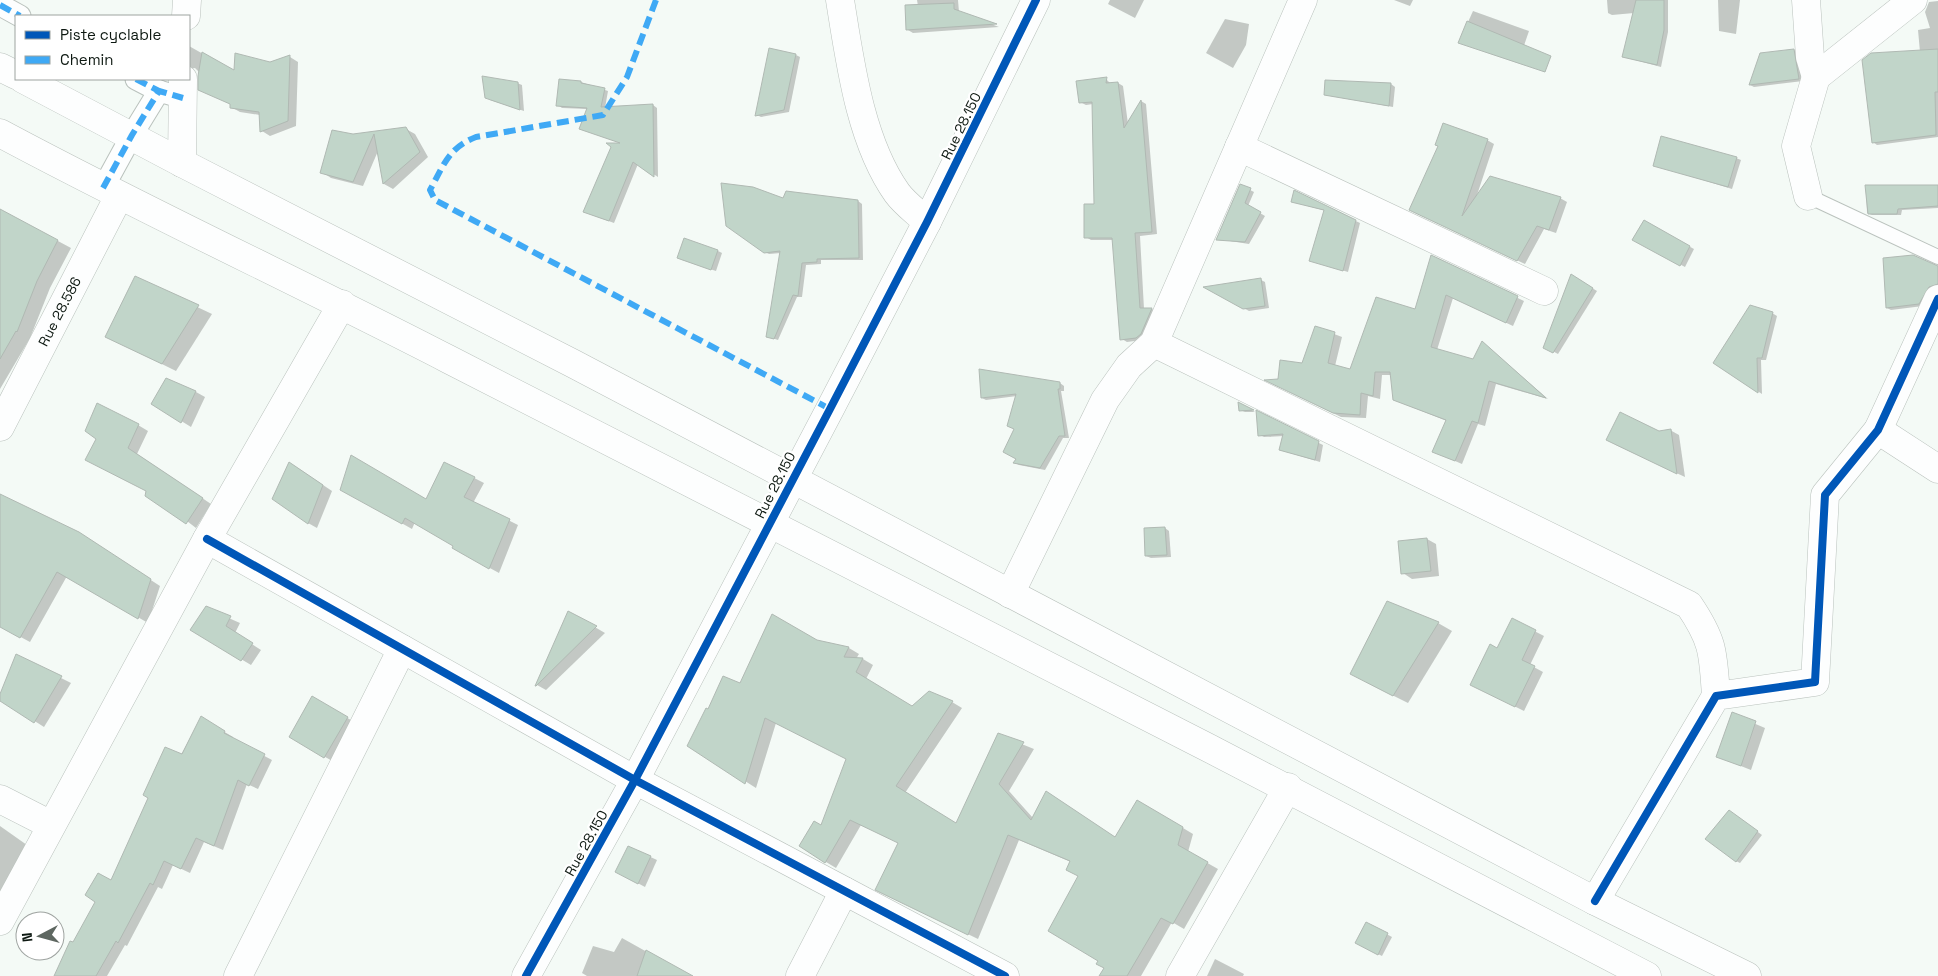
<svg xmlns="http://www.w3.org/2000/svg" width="1938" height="976" font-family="'Space Grotesk',sans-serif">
<rect width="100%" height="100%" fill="#f4faf6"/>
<!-- shadow -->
<g fill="#0003">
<path d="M917,0H958L959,12L999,27L913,33L908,30L918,6Z"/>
<path d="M1110,0H1144L1135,18L1108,4Z"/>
<path d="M1394,0H1413L1410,6Z"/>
<path d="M1607,0H1668V32L1661,67L1624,57L1634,13L1612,15L1608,13Z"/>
<path d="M1718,0H1740L1736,34L1719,31Z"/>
<path d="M1938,1V137L1877,145L1873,142L1920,52L1918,30L1930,28L1925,12L1929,2Z"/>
<path d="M1473,11L1529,31L1518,63L1459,42Z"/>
<path d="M1225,19L1249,24L1246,45L1233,68L1206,53Z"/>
<path d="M189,46L235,72L290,57L298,62L296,126L270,136L262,131L260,115L240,112L231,107V104L195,68L189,69Z"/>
<path d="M1794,50L1798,53L1803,81L1754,87L1750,85Z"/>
<path d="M796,55L800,57L789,112L761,117L757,115Z"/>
<path d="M1106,79L1111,84L1118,83L1123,86L1128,124L1141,101L1146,104L1157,234L1140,236L1144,309H1152L1157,312L1142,340L1127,342L1122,339L1113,240H1091L1086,237L1095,205L1093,104L1086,105L1080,102Z"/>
<path d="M560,80L581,82L608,91L605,108L653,105L657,108L658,177L638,164L614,223L589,214L623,144L581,129L588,109L562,108L558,105Z"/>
<path d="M517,83L522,85L524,111L490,100Z"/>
<path d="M1391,84L1395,87L1393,107L1325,95Z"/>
<path d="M406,129L415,134L428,157L393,189L384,184L378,151L363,186L331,178L322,172L353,136Z"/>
<path d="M1487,140L1494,144L1477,195L1560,198L1567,202L1556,233L1544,229L1525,264L1418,214Z"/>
<path d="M1736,158L1741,160L1732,189L1654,165Z"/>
<path d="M1866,186H1938V208L1902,210L1901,215H1872L1867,213Z"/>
<path d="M1250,190L1254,192L1248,206L1265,216L1249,244L1217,239Z"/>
<path d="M1295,192L1360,223L1348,272L1315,262L1326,211L1293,202Z"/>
<path d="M784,200L858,201L862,204L863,260H821V264L806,265L802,297H797L778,340L772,338L781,253L769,254L765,252Z"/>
<path d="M2,211L71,248L50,288L30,338L0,389V216Z"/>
<path d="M1644,222L1694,249L1685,267L1634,240Z"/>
<path d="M718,251L722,253L716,271L682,260Z"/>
<path d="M1432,257L1524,301L1513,326L1453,298L1437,350L1474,360L1483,343L1548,399L1496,384L1485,426L1478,424L1462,464L1441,455L1447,421L1394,400L1392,375H1382L1380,399L1368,396L1366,418L1341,417L1272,383L1303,364L1316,327L1342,337L1335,366L1350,371L1416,311Z"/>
<path d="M1935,266H1938V287L1923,306L1891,310L1887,308Z"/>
<path d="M1572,276L1597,291L1558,354L1545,347Z"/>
<path d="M136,278L212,314L176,371L107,337Z"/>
<path d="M1261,280L1265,282L1269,308L1249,311L1206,287Z"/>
<path d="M1772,313L1777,316L1766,360H1761L1762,394L1714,363Z"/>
<path d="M1060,383L1064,386V391H1061L1069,438H1063L1045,470L1019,465L1015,463L1017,458V396L986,400L982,398Z"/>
<path d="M196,392L205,397L191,427L152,403Z"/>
<path d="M1240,404L1255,412H1245L1240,410Z"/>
<path d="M1258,413L1323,445L1320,462L1280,450L1284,436L1264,437L1260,435Z"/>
<path d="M138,425L148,431L137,454L211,504L196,528L148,491L96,465Z"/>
<path d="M1670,430L1679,435L1685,477L1616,445Z"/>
<path d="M445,463L484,483L473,503L518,525L499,573L453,548L454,545L415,522L412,529L341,489L426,501Z"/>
<path d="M299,469L332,491L317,528L308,523Z"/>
<path d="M0,496L88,539L160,586L148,623L67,576L30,642L0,626Z"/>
<path d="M1165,528L1169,531L1171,557L1151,558L1146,556Z"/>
<path d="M1427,539L1436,544L1439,576L1412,579L1403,573Z"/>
<path d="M206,608L240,623L235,633L261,650L251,665L192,630Z"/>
<path d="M569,612L605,633L546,690L537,685Z"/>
<path d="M1513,620L1544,636L1530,665L1543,672L1524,711L1480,689Z"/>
<path d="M1438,623L1452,631L1408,703L1366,682Z"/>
<path d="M817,641L849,648L859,654L856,659H863L873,665L866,679L912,708L952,702L962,708L905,793L957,825L999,735L1034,749L1009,791L1033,818L1116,838L1138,801L1193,834L1188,852L1218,869L1184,929L1172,922L1141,976H1101L1105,968L1099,960L1079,876L1071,862L1019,840L978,939L887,895L900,843L861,825L836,868L826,862L822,827L847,759L776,723L756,788L688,745L709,711L740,685Z"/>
<path d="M17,656L71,683L44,727L0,699Z"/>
<path d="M313,698L356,723L334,762L290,737Z"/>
<path d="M1732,714L1765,728L1751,770L1718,757Z"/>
<path d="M201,718L233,737L232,739L272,760L258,789L247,784L223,850L204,842L190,873L173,865L162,889L158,887L127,946L125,945L107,976H57L112,882Z"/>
<path d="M1733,814L1762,835L1740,863L1736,861Z"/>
<path d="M0,826L34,850L0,907Z"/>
<path d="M629,847L657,860L645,887L617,872Z"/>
<path d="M1366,923L1392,937L1382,956L1356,943Z"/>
<path d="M622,938L690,976H587L582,973L593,946L614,952Z"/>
<path d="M1215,959L1244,974L1243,976H1207Z"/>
</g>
<!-- building -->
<g fill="#c1d5c9" stroke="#b0b9b3">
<path d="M1636,0H1664V30L1657,65L1622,57Z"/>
<path d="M954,3V9L997,24L906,30L905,5Z"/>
<path d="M1467,21L1551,56L1545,72L1458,43Z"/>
<path d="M769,48L796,54L784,110L755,116Z"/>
<path d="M1794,49L1799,79L1749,85L1760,53Z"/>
<path d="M1938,49V92H1935L1936,135L1872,143L1862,60L1871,53Z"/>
<path d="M202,52L234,70L235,53L270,62L290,55L288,121L260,132L259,112L230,108V104L198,90V76Z"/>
<path d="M482,76L518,82L520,110L485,98Z"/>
<path d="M1107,77L1106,83L1118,82L1124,128L1141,100L1152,232L1135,233L1140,308H1152L1141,334L1136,338L1120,340L1112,238H1084V204H1094L1092,102L1079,103L1076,81Z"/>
<path d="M559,79L581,81V83L605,88L601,107L653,104L654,177L633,162L609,221L583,212L611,147L606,143H620L579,129L587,108L556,106Z"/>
<path d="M1325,80L1391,83L1389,106L1324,95Z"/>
<path d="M1443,123L1488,139L1462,216L1490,176L1561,197L1549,230L1537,226L1517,261L1409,210L1438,146L1435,145Z"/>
<path d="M406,127L420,152L383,184L374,134L353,182L320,173L332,130L353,134Z"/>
<path d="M1661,136L1737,157L1728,187L1653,166Z"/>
<path d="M721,183L753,187L783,198L786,191L858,200L859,258L817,259V262L802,263L798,296L793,295L774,339L766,337L780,251L764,253L726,226Z"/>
<path d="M1240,184L1251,188L1245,203L1261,212L1245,242L1216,240Z"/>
<path d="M1865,185H1938V206L1898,209L1897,214H1868Z"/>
<path d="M1294,190L1356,220L1343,271L1309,261L1324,210L1291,202Z"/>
<path d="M0,209L58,240L37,281L17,332L16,331L0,359Z"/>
<path d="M1644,220L1690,246L1680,266L1632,240Z"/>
<path d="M684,238L718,250L711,270L677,258Z"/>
<path d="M1431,255L1518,296L1506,323L1446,295L1431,347L1473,359L1482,341L1546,398L1489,381L1478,423L1472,421L1455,461L1432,452L1446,420L1393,400L1390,372H1375L1373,396L1361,393L1360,415L1333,413L1264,380L1278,379L1280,360L1302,363L1315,326L1335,332L1328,363L1350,369L1376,297L1415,309Z"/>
<path d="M1913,255L1938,266V284L1929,287L1919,304L1886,308L1883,258Z"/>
<path d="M1571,274L1593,288L1553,353L1543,348Z"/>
<path d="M135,276L199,305L162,364L105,337Z"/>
<path d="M1261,278L1265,306L1243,309L1203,287Z"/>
<path d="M1750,305L1773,312L1762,358H1757L1758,393L1713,363Z"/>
<path d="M979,369L1060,382V389H1058L1065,436H1059L1040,468L1013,463L1016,459L1003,452L1014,429L1007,426L1016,394L981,398Z"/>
<path d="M166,378L196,391L181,423L151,404Z"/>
<path d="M1238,402L1254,410L1239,411Z"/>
<path d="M97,403L139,424L128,448L203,498L186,524L145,496L146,491L85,460L96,439L85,431Z"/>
<path d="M1256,410L1319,441L1315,460L1279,450L1283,434L1258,436Z"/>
<path d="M1620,412L1659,431L1671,429L1677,474L1606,440Z"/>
<path d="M351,455L426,499L444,462L475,477L464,497L510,519L489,569L452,548L453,546L405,518L402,524L340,490Z"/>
<path d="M289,462L323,485L308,524L272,499Z"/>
<path d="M0,494L79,532L151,579L138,619L57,572L20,638L0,627Z"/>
<path d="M1165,527L1167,555L1145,556L1144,528Z"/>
<path d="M1427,538L1431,571L1401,574L1398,541Z"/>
<path d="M1387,601L1439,622L1393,696L1350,674Z"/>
<path d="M206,606L231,616L226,626L253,643L241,661L190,630Z"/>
<path d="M568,611L597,626L536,686H535Z"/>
<path d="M772,614L817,640L849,647L844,657L863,658L856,672L912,706L929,691L953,701L896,786L956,823L998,733L1024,742L999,784L1031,820L1046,791L1115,837L1137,800L1183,827L1178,845L1208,862L1173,924L1161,918L1127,976H1099L1104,968L1096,964L1098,961L1048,931L1078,876L1066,870L1070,861L1008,835L968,935L875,890L898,843L850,820L825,863L799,846L814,821L821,825L846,759L765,718L745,784L687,746L706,708L708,709L723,676L740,683Z"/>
<path d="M1512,618L1536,630L1522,660L1535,666L1515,707L1470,685L1490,644L1497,648Z"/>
<path d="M16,654L62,676L34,723L0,701V694Z"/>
<path d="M312,696L348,717L324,758L289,737Z"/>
<path d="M1732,712L1756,721L1741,766L1716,757Z"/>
<path d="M201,716L225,731L224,733L265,754L249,786L238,780L214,846L196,838L181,869L164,861L153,885L150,883L118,943L116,941L96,976H54L70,941L73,942L95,902L85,895L98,873L111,880L148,798L143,795L165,747L182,754Z"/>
<path d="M1729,810L1758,831L1736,862L1705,839Z"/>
<path d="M628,846L651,856L638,884L615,872Z"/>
<path d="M1366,922L1388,933L1378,955L1355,943Z"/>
<path d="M646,950L693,976H637Z"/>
</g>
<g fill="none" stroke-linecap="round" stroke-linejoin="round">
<!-- service casing -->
<g stroke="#bac2bd" stroke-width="16">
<path id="service" d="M1808,196L1938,257"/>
</g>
<!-- pedestrian casing -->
<g stroke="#bac2bd" stroke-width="23">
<g id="pedestrian">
<path d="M0,5L20,16"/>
<path d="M136,79L159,91"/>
<path d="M103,188L132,135L159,91L183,98"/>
</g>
</g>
<!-- minor casing -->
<g stroke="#bac2bd" stroke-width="29">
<g id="minor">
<path d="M840,0C850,62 860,141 897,193C905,204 918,213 927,222"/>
<path d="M1806,0L1810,57L1816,77"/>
<path d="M186,16L187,0"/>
<path d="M1239,147L1544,291"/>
<path d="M182,163L183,79"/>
<path d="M1808,196L1796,146L1816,77L1913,0"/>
<path d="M1154,343L1689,605C1714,642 1713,653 1716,696"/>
<path id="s1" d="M0,427L119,196"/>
<path d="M1878,430L1938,469"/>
<path d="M207,539L635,780L1005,976"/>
<path d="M1010,594L1105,400L1129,366L1154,343L1303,0"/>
<path d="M0,799L51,825"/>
<path d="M1595,901L1716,696L1815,682L1825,495L1878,430L1938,299"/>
<path d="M0,921L207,539L342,304"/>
<path d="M238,976L402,649"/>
<path d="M526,976L635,780L830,409L927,222L1036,0"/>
<path d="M800,976L844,891"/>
<path d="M1180,976L1288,787"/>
</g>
</g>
<!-- secondary casing -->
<g stroke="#bac2bd" stroke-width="29">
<g id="secondary">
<path d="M0,67L16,75"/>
<path d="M23,79L182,163L572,363L1595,901L1747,976"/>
<path d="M0,133C147,212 299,282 448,359C849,563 1249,767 1647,976"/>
</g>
</g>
<!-- service -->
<use href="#service" stroke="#fdfefe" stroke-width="14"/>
<!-- pedestrian -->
<use href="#pedestrian" stroke="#fdfefe" stroke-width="21"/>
<!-- minor -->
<use href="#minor" stroke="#fdfefe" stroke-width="28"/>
<!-- secondary -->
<use href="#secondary" stroke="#fdfefe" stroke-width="28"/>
<!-- quiet -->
<g stroke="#3fa9f5" stroke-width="6" stroke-dasharray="12 6" stroke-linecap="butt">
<path d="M656,0L627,77L603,115L476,137C448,148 444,165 430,190L435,200L830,409"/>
<path d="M0,5L20,16"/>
<path d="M136,79L159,91"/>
<path d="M103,188L132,135L159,91L183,98"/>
</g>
<!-- cycleway casing -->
<g stroke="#fff" stroke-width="11">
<g id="cycleway">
<path d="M207,539L635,780L1005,976"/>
<path d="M1595,901L1716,696L1815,682L1825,495L1878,430L1938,299"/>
<path d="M526,976L635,780L830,409L927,222L1036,0"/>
</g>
</g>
<!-- cycleway -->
<use href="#cycleway" stroke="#0057b8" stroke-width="8"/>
</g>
<g text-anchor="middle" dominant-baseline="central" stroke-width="4.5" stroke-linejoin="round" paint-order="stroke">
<!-- street labels -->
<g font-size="14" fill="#0d1811" stroke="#fff">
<text transform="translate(961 126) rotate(-64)">Rue 28.150</text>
<text stroke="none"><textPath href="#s1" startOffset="130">Rue 28.586</textPath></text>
<text transform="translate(775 485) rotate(-63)">Rue 28.150</text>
<text transform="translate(586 843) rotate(-61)">Rue 28.150</text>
</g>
</g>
<!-- legend -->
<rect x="15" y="15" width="175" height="65" fill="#ffffff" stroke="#9ea3a0"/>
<rect x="25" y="31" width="25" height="8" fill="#0057b8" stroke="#9ea3a0"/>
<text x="60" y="40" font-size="15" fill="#0d1811">Piste cyclable</text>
<rect x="25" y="56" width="25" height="8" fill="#3fa9f5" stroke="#9ea3a0"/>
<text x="60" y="65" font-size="15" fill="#0d1811">Chemin</text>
<!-- north arrow -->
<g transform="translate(40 936) rotate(264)"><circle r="24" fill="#ffffff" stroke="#9ea3a0"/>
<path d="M0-4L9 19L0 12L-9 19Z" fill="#5e6761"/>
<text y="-8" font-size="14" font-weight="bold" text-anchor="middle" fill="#0d1811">N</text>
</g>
</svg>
